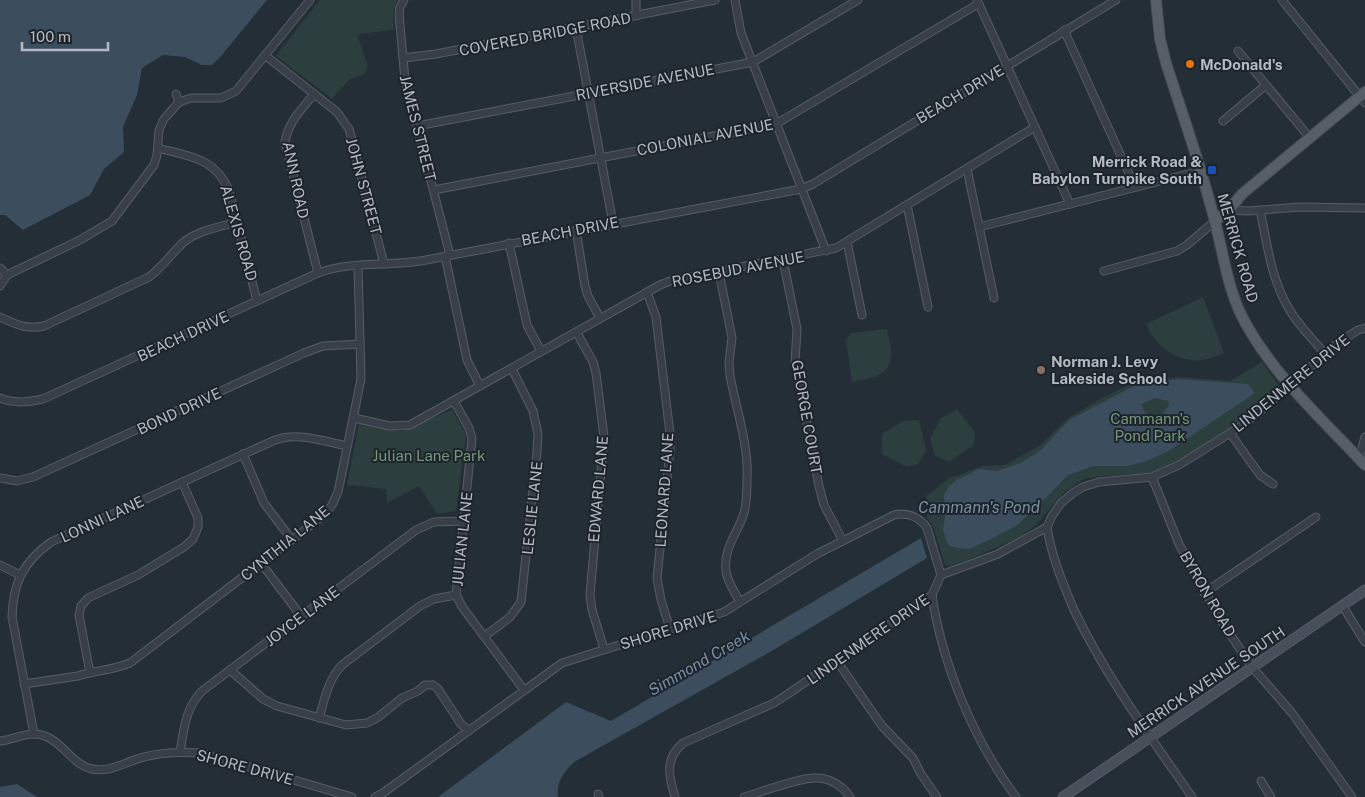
<svg xmlns="http://www.w3.org/2000/svg" width="1365" height="797" font-family="'Public Sans',sans-serif">
<rect width="100%" height="100%" fill="#242e37"/>
<!-- green -->
<g fill="#2c3e3d">
<path d="M320,0H397L393,12L394,30L359,34L358,37L368,67L364,74L349,80L332,99L276,56Z"/>
<path d="M1203,297L1224,353C1217,356 1209,359 1202,360C1177,363 1155,346 1146,324Z"/>
<path d="M887,329C888,337 892,348 891,357C889,377 868,379 852,382L846,340L851,333Z"/>
<path d="M1262,362L1283,391L1243,424L1161,472L1102,476L1084,479L1063,493L1036,525L1020,537L979,555L951,566L945,565L933,526L927,518L926,496L948,479L982,466L1005,465L1042,444L1067,419L1100,399L1134,383L1178,377L1230,381Z"/>
<path d="M957,409L975,433L974,445L949,462L935,456L930,439L941,418Z"/>
<path d="M452,410L466,435L456,511L437,514L419,486L387,503L386,489L347,485L359,423L402,431Z"/>
<path d="M919,420L926,450L918,464L907,467L882,454V434L903,421Z"/>
</g>
<!-- water -->
<g fill="#3c4d5e" fill-rule="evenodd">
<path d="M0,0H267L221,56L212,65H202L185,57L163,55L142,68L137,95L123,127L124,152L104,169L90,195L23,230L5,215H0Z"/>
<path d="M1178,379L1248,384L1255,393L1167,452L1144,462L1127,466H1094L1068,475L1036,508L1016,526L993,538L969,549L957,548L948,545L943,530L945,517L944,495L949,486L957,480L979,469L997,471L1022,462L1040,451L1069,420L1134,386ZM1155,398L1168,401L1169,404C1165,412 1159,421 1149,420L1141,404Z"/>
<path d="M921,538L927,558L770,652L574,762C564,772 556,782 558,797H438L566,702L611,721Z"/>
<path d="M17,784L37,797H0V787Z"/>
</g>
<g fill="none" stroke-linecap="round" stroke-linejoin="round">
<!-- street casing -->
<g stroke="#565d65" stroke-width="9">
<g id="street">
<path d="M404,0L400,7L399,14L405,80L450,255"/>
<path d="M735,0L741,33L826,251"/>
<path d="M977,0L1070,204"/>
<path d="M1282,0L1365,103"/>
<path d="M636,16V0"/>
<path d="M576,28L613,223"/>
<path d="M1064,30L1135,187"/>
<path d="M1238,51L1310,138"/>
<path d="M266,56L337,112L349,129L384,264"/>
<path d="M403,58L436,54L715,0"/>
<path d="M176,94L179,102"/>
<path d="M314,94C302,109 287,123 285,143L318,273"/>
<path d="M1223,121L1266,85"/>
<path d="M417,126L753,62L858,0"/>
<path d="M158,148C190,157 214,157 229,190L257,301"/>
<path d="M967,169L994,298"/>
<path d="M434,190L776,124L978,4"/>
<path d="M907,205L928,307"/>
<path d="M1229,210L1248,211L1301,207L1365,208"/>
<path d="M1260,210C1267,243 1271,279 1289,309C1298,325 1313,339 1325,354"/>
<path d="M979,227L1200,171"/>
<path d="M576,230L585,286L588,296L600,318"/>
<path d="M847,242L862,315"/>
<path d="M509,243L527,325L541,351"/>
<path d="M445,256L467,360L480,386"/>
<path d="M783,260L797,329L795,362L819,486L824,505L843,541"/>
<path d="M0,268L7,275"/>
<path d="M1104,271L1177,251L1187,245L1215,221"/>
<path d="M719,272L732,338L729,362L730,376C736,407 749,447 747,478C747,489 747,502 744,513C738,533 723,548 726,571C727,582 735,592 740,602"/>
<path d="M0,286L7,275L80,240L112,221L154,165L157,155L159,130L164,119L179,102L191,98H221L236,91L310,0"/>
<path d="M647,292L656,317L670,434V450L657,578L661,600L670,629"/>
<path d="M0,317C15,324 26,330 44,326L149,277C164,266 172,252 185,241C200,230 220,227 237,222"/>
<path d="M577,333L593,362L596,373L604,437L590,595L592,610L604,649"/>
<path d="M0,398C15,404 28,402 43,399L318,273C352,260 391,267 426,260C551,236 676,212 801,189L813,184L1116,0"/>
<path d="M454,401L469,428L472,438L456,595L463,608L524,690"/>
<path d="M354,418L390,426L410,425L660,285L670,281L836,248L1035,127"/>
<path d="M1230,433L1260,475L1273,484"/>
<path d="M243,454L264,503L292,540"/>
<path d="M1359,459L1365,437"/>
<path d="M1152,477L1179,544L1220,619L1252,667L1292,713L1352,797"/>
<path d="M0,478L17,481L33,477L304,353L323,346L360,344"/>
<path d="M1047,527C1051,555 1063,584 1074,610C1106,677 1150,736 1192,797"/>
<path d="M261,563L301,616"/>
<path d="M0,565L20,575"/>
<path d="M1204,593L1316,517"/>
<path d="M932,595C942,664 974,741 1016,797"/>
<path d="M1342,605L1365,642"/>
<path d="M485,636L510,617L521,602L537,452L538,434L533,411L512,369"/>
<path d="M837,661L882,726L913,758L921,774L937,797"/>
<path d="M230,670L263,699L277,706L346,725L367,723L377,718L402,698L418,691L425,685H433L438,689L461,724L468,730"/>
<path d="M90,673L79,615L81,606L88,598L138,575L184,547L193,539L198,527V518L182,482"/>
<path d="M24,684L78,676C96,670 110,671 130,663L323,516L332,505L338,492L361,379L358,266"/>
<path d="M319,718C325,698 328,680 342,665L420,606L434,599L456,595"/>
<path d="M34,734L12,617C13,583 23,562 51,542L275,440C299,432 323,441 347,446"/>
<path d="M0,741C11,740 23,734 34,734C60,734 69,764 92,769C110,773 127,761 144,757C162,752 184,752 202,753L352,797"/>
<path d="M180,752C184,729 185,709 202,691L416,530L434,522L463,521"/>
<path d="M1261,781L1271,797"/>
<path d="M598,794L599,797"/>
<path d="M375,797L383,793L562,663L724,612L817,554L894,515C908,512 918,516 927,528L941,575"/>
<path d="M675,797C669,777 664,759 683,743L774,703L785,696L932,595L941,575L998,554L1047,527L1052,516L1061,503L1073,493L1083,487L1099,482L1152,477L1179,465L1243,425L1265,407L1335,345L1358,330L1365,328"/>
<path d="M744,797C762,792 800,777 817,778C830,778 843,786 850,797"/>
</g>
</g>
<!-- secondary casing -->
<g stroke="#565d65" stroke-width="11">
<path id="secondary" d="M1063,797L1365,590"/>
</g>
<!-- primary casing -->
<g stroke="#444b54" stroke-width="12">
<g id="primary">
<path d="M1156,0L1160,39L1166,63C1183,116 1202,169 1215,222C1224,256 1228,293 1246,324C1276,378 1323,420 1365,465"/>
<path d="M1215,221L1229,210L1242,194L1365,92"/>
</g>
</g>
<!-- street -->
<use href="#street" stroke="#383f48" stroke-width="7"/>
<!-- secondary -->
<use href="#secondary" stroke="#464f5a" stroke-width="9"/>
<!-- primary -->
<use href="#primary" stroke="#565f67" stroke-width="10"/>
</g>
<!-- markers -->
<circle fill="#e8710a" stroke="#1d242c" stroke-width="2" cx="1190" cy="64" r="5"/>
<rect fill="#1a4fb4" stroke="#1d242c" stroke-width="2" x="1207" y="165" width="10" height="10" rx="2.5"/>
<circle fill="#8d6e63" stroke="#1d242c" stroke-width="2" cx="1041" cy="370" r="5"/>
<g text-anchor="middle" dominant-baseline="central" stroke-width="4" stroke-linejoin="round" paint-order="stroke">
<!-- street labels -->
<g font-size="15" fill="#b3bac4" stroke="#1d242c">
<text transform="translate(545 34) rotate(-11)">COVERED BRIDGE ROAD</text>
<text transform="translate(645 82) rotate(-11)">RIVERSIDE AVENUE</text>
<text transform="translate(960 94) rotate(-31)">BEACH DRIVE</text>
<text transform="translate(418 128) rotate(76)">JAMES STREET</text>
<text transform="translate(705 137) rotate(-11)">COLONIAL AVENUE</text>
<text transform="translate(296 180) rotate(78)">ANN ROAD</text>
<text transform="translate(364 186) rotate(75)">JOHN STREET</text>
<text transform="translate(570 231) rotate(-11)">BEACH DRIVE</text>
<text transform="translate(239 233) rotate(74)">ALEXIS ROAD</text>
<text transform="translate(1238 248) rotate(74)">MERRICK ROAD</text>
<text transform="translate(738 269) rotate(-11)">ROSEBUD AVENUE</text>
<text transform="translate(183 336) rotate(-25)">BEACH DRIVE</text>
<text transform="translate(1291 383) rotate(-39)">LINDENMERE DRIVE</text>
<text transform="translate(179 411) rotate(-25)">BOND DRIVE</text>
<text transform="translate(807 417) rotate(80)">GEORGE COURT</text>
<text transform="translate(598 489) rotate(-85)">EDWARD LANE</text>
<text transform="translate(664 490) rotate(-86)">LEONARD LANE</text>
<text transform="translate(532 508) rotate(-84)">LESLIE LANE</text>
<text transform="translate(102 519) rotate(-25)">LONNI LANE</text>
<text transform="translate(462 539) rotate(-84)">JULIAN LANE</text>
<text transform="translate(285 543) rotate(-39)">CYNTHIA LANE</text>
<text transform="translate(1208 594) rotate(60)">BYRON ROAD</text>
<text transform="translate(302 616) rotate(-37)">JOYCE LANE</text>
<text transform="translate(668 630) rotate(-17)">SHORE DRIVE</text>
<text transform="translate(868 639) rotate(-35)">LINDENMERE DRIVE</text>
<text transform="translate(1206 682) rotate(-34)">MERRICK AVENUE SOUTH</text>
<text transform="translate(245 767) rotate(15)">SHORE DRIVE</text>
</g>
<!-- poi labels -->
<g font-size="15" font-weight="bold" fill="#b3bac4" stroke="#1d242c" text-anchor="start">
<text x="1200" y="64">McDonald's</text>
<text x="1202" y="161" text-anchor="end">Merrick Road &amp;<tspan x="1202" dy="17">Babylon Turnpike South</tspan></text>
<text x="1051" y="361">Norman J. Levy<tspan x="1051" dy="17">Lakeside School</tspan></text>
</g>
<!-- park labels -->
<g font-size="15" fill="#74967a" stroke="#1d242c">
<text x="1150" y="418">Cammann's<tspan x="1150" dy="17">Pond Park</tspan></text>
<text x="429" y="455">Julian Lane Park</text>
</g>
<!-- water labels -->
<g font-size="16" font-style="italic" fill="#778da3" stroke="#1d242c">
<text x="979" y="507">Cammann's Pond</text>
<text transform="translate(699 663) rotate(-30)">Simmond Creek</text>
</g>
</g>
<!-- scale -->
<path d="M22 42v8h86v-8" fill="none" stroke="#b3bac4" stroke-width="2.5"/>
<text x="30" y="42" font-size="15" fill="#b3bac4" stroke="#1d242c" stroke-width="4" paint-order="stroke">100 m</text>
</svg>
